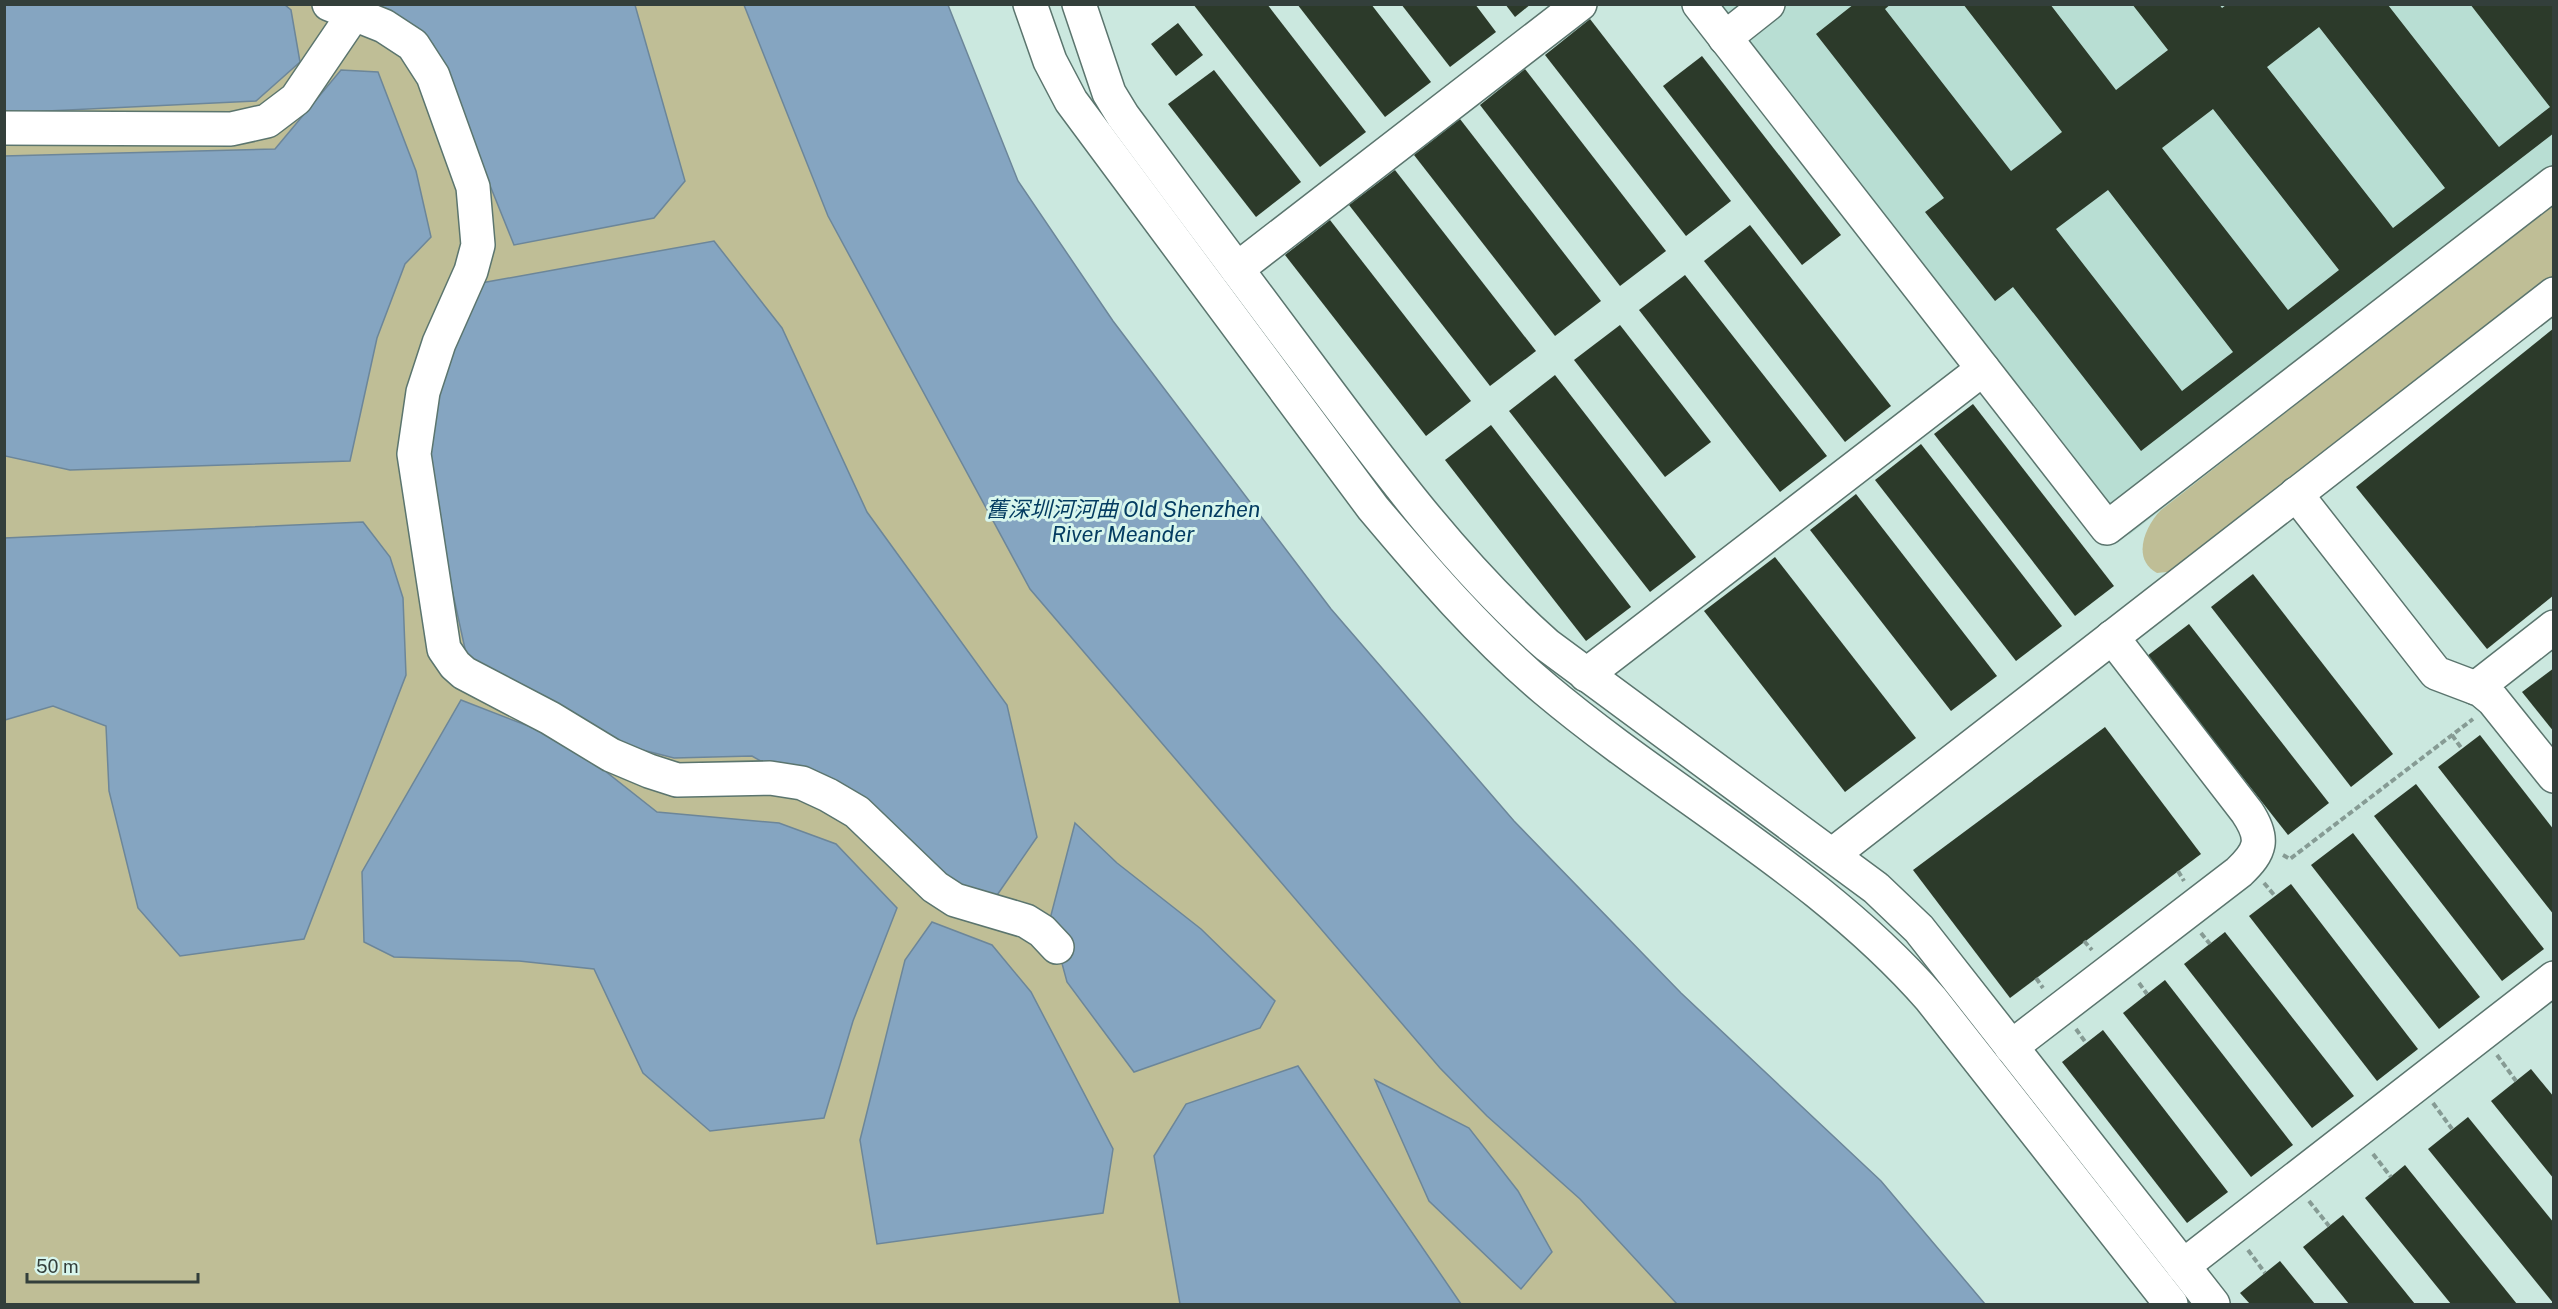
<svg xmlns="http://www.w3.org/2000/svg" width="2558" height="1309" font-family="'Public Sans','Noto Sans SC',sans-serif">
<rect width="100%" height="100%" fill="#cbe8df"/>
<!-- built -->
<path fill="#b8ded3" d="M1716,5H2553V203L2129,535Z"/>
<!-- green -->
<g fill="#bfbe96">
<path d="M5,4L744,5L828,216L1030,589L1440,1068L1487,1116L1580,1199L1677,1304H5Z"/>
<path d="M2553,203V276L2176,571L2157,573C2131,559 2145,526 2161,510Z"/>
</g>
<!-- water -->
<g fill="#85a5c1" stroke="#6c8699" stroke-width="1.5">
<path d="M4,5H285L291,10L300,62L256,101L5,113Z"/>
<path d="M354,5H635L685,181L654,218L514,245L433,44Z"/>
<path d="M744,5H948L1018,181L1113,321L1331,609L1514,821L1681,993L1881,1181L1985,1304H1677L1580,1199L1487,1116L1440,1068L1030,589L828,216Z"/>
<path d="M341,70L378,72L416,171L431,237L405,264L377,338L350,461L70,470L5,456L4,156L275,149Z"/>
<path d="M714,241L782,328L867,512L1007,705L1037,837L993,901L907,859L835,804L752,756L674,758L611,742L469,667L416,425L470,285Z"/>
<path d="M363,522L390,557L403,598L406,675L304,939L180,956L138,908L109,791L106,726L53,706L5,720V538Z"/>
<path d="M461,700L567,741L657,812L779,823L836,844L897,908L853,1021L824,1118L710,1131L643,1073L594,969L519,961L394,957L364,942L362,872Z"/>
<path d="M1075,823L1117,863L1201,929L1275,1001L1260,1028L1134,1072L1067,982L1050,919Z"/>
<path d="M932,922L992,945L1031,992L1113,1149L1103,1213L877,1244L860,1140L905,960Z"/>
<path d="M1298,1066L1461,1304H1180L1154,1156L1186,1104Z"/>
<path d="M1375,1080L1469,1128L1518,1191L1552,1252L1521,1289L1429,1201Z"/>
</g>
<!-- building -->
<g fill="#2c3a2a" fill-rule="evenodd">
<path d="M1193,4H1267L1366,132L1320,167Z"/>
<path d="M1297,4H1371L1431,82L1385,117Z"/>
<path d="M1401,4H1475L1496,32L1450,67Z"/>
<path d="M1505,4H1531L1515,17Z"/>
<path d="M1854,4H1891L1885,9L2011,171L2062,132L1963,4H2050L2116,90L2168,50L2132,4H2219L2222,8L2226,5H2388L2499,147L2550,107L2470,4H2554V133L2141,451L2013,287L1995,301L1925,212L1944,198L1816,34ZM2319,27L2445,188L2393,228L2267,67ZM2213,109L2339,270L2288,310L2162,148ZM2108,190L2233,352L2182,391L2056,229Z"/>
<path d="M1590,19L1731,201L1686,236L1545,55Z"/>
<path d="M1178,23L1203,55L1176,76L1151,44Z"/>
<path d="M1702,56L1841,235L1802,265L1663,86Z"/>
<path d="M1525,69L1666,251L1620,286L1480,105Z"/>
<path d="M1214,70L1301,182L1256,217L1168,104Z"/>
<path d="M1460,119L1601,301L1555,336L1414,155Z"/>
<path d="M1395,170L1536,351L1490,386L1349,205Z"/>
<path d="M1330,220L1471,401L1426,436L1285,255Z"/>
<path d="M1750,225L1891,406L1845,442L1704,261Z"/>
<path d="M1685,275L1827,456L1780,492L1639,310Z"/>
<path d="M1620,325L1711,442L1665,477L1574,360Z"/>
<path d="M2554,328V595L2487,649L2356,487Z"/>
<path d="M1555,375L1696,557L1650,592L1509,411Z"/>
<path d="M1973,404L2114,586L2075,616L1934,434Z"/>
<path d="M1491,425L1631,607L1586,641L1445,460Z"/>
<path d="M1921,444L2062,626L2016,661L1875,480Z"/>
<path d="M1856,494L1997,676L1951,711L1810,530Z"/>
<path d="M1775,557L1916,738L1845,792L1704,611Z"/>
<path d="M2253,574L2393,754L2351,787L2211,607Z"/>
<path d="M2189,624L2329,803L2288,835L2147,656Z"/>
<path d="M2554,668V732L2522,692Z"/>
<path d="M2105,727L2201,854L2010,998L1913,870Z"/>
<path d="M2480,735L2554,830V915L2438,767Z"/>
<path d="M2416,784L2544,949L2502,981L2374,816Z"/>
<path d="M2353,833L2480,997L2439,1029L2311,865Z"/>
<path d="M2291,884L2418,1049L2377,1081L2249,916Z"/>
<path d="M2225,932L2354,1096L2312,1128L2184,964Z"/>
<path d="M2165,980L2293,1145L2251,1177L2123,1013Z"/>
<path d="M2103,1030L2228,1192L2187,1223L2062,1062Z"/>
<path d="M2531,1069L2554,1097V1179L2491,1101Z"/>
<path d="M2468,1117L2554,1223V1304L2428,1149Z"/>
<path d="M2405,1165L2517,1304H2451L2365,1198Z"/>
<path d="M2343,1215L2415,1304H2349L2303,1247Z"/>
<path d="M2280,1261L2315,1304H2250L2240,1293Z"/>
</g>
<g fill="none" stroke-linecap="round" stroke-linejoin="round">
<!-- minor casing -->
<g stroke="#5b756e" stroke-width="36">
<g id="minor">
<path d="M329,4L384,26L413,45L433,76L473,187L478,245L471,271L439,343L423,392L414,454L444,649L455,665L464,673L550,718L611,755L649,771L677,780L770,778L802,783L828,795L857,812L935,887L955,900L1026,921L1042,931L1057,947"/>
<path d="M1030,4L1050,61L1071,101L1373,508C1426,571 1482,636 1545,689C1671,795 1822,874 1931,999L2171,1304"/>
<path d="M1079,4L1109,93L1123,116C1188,204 1254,292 1319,379C1389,473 1459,567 1547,645L1876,888L1919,929L2213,1304"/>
<path d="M1699,4L2107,528L2554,183"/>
<path d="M1725,38L1768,4"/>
<path d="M4,128L231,129L267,121L296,99L353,15"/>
<path d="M1237,269L1580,4"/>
<path d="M2296,494L2436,673L2481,690L2493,700L2554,776"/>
<path d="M1586,675L1983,369"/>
<path d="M2476,688L2554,627"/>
<path d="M1832,855L2554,294"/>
<path d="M2011,1047L2239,872C2261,851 2265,839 2247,812L2112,637"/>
<path d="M2183,1266L2554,978"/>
</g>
</g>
<!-- path -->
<g stroke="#869b94" stroke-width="4" stroke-dasharray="6 3" stroke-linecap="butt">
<path d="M2452,735L2462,749"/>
<path d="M2283,855L2290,859L2473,719"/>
<path d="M2178,871L2184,881"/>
<path d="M2264,883L2275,896"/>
<path d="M2201,933L2210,944"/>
<path d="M2084,941L2092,950"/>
<path d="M2036,978L2043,988"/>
<path d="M2139,983L2147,994"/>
<path d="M2076,1029L2086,1043"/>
<path d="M2497,1055L2516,1081"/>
<path d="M2433,1103L2452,1129"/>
<path d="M2373,1154L2391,1177"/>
<path d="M2309,1201L2329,1226"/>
<path d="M2248,1250L2265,1273"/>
</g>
<!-- minor -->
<use href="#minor" stroke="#fff" stroke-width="33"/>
</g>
<g text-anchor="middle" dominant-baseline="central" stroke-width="6" stroke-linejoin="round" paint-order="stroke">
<!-- water labels -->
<g font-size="22" font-style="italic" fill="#043c61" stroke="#d8f6ed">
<text x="1123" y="509">舊深圳河河曲 Old Shenzhen<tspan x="1123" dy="25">River Meander</tspan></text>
</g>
</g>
<!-- border -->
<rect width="2558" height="1309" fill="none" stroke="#333f3b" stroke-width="12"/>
<!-- scale -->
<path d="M27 1273v9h171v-9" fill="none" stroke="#333f3b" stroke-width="3"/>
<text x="36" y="1273" font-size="18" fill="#333f3b" stroke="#d8f6ed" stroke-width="4.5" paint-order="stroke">50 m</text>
</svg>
